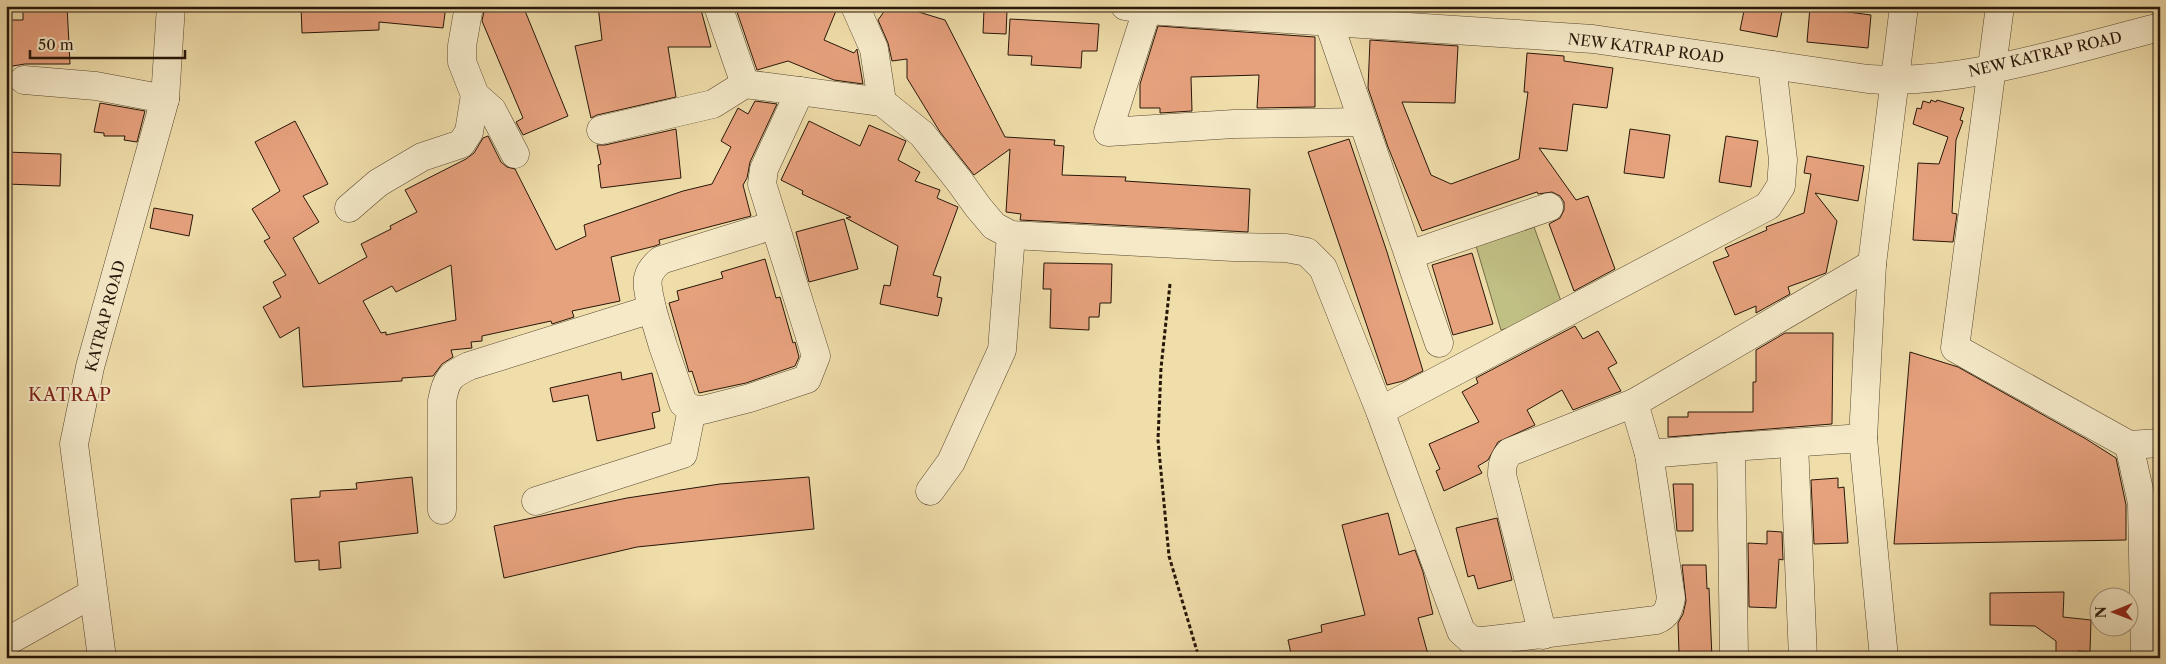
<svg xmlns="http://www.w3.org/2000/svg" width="2166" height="664" font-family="'Libre Caslon Text',serif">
<rect width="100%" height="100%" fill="#efddaa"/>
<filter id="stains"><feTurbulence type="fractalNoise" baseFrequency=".004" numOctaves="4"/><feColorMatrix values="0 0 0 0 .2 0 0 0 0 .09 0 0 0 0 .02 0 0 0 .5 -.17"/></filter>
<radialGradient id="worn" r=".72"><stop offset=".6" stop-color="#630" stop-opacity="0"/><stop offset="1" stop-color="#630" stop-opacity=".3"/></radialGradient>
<!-- green -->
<path fill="#c0bf84" stroke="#746b46" d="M1534,227L1565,312L1501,330L1476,246Z"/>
<!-- building -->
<g fill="#e6a17d" stroke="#271709" fill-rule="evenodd">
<path d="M23,6H67L70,64H25L6,67V20H23Z"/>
<path d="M301,6H446L443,28L379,22V30L302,33Z"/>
<path d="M496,6H523L568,116L523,135L516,122L523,118L482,21L484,11Z"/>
<path d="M598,6H700L711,47H668L676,97L597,115L591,118L575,46L602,40Z"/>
<path d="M735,6H838L824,40L854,53L857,49L863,84L834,80L788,61L757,70Z"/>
<path d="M888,6H899L945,20L1005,137L1055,140L1054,145L1064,146L1062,175L1126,177L1125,181L1250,189L1248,232L1020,220L1021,214L1006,212L1010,149L974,175L940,132L907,78V59L892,61L888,43L878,20Z"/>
<path d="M1745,6H1783L1777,37L1740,30Z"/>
<path d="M1810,7L1871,15L1868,48L1807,42Z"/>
<path d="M984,9L1007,11L1006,34L983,33Z"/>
<path d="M1010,19L1099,24L1097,51H1082L1081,68L1031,65L1032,56L1008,55Z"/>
<path d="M1158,26L1315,37V107L1257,108L1259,75L1191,77L1192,111L1160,113V108H1140V84Z"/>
<path d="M1370,40L1458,46L1455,103L1402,102L1431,175L1451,184L1519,159L1528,92H1524L1527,53L1564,56V61L1613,68L1607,108L1573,104L1567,151L1539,148L1576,200L1588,196L1615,269L1574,291L1549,224L1560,218L1564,210V202L1560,196L1552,192L1538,194L1537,192L1422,231L1388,147L1368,88Z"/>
<path d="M1931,100L1936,102L1937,100L1964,108L1960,120L1963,121L1956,140L1952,213L1957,214L1953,242L1913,240L1918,163L1939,164L1948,137L1913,124L1917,108L1921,109L1923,101L1930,103Z"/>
<path d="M755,101L777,104L750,162L747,178L743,185L751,216L659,240L660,244L655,246L611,257L620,301L572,311L574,317L552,324L551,321L482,336V341L471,342L472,348L451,350L453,357L442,364L433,376L402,378V381L303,387L299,327L280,338L263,307L281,297L273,282L286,275L264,241L270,238L252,209L280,191L255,142L295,121L328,184L303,196L319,222L293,238L319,284L367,257L361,244L391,229L390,226L417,212L405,190L466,159L474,153L483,138L488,136L501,162L507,167L515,169L556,250L586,236L584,225L683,191L712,184L731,147L721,141L738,108L748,114ZM451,265L456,320L386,335V332L381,333L363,301L392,286L396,292Z"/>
<path d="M100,103L145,111L137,142L124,140L125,136H104V133L94,132Z"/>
<path d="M809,121L860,146L869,125L906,141L898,160L920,172L915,181L940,190L937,198L958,207L933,275L941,277L937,297L942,298L938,316L880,304L884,285L890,286L898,246L846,218L851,217L802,194L803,191L781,180Z"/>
<path d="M676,129L681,178L601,188L598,165L601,164L597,145H605Z"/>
<path d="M1630,129L1670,135L1664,178L1624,173Z"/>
<path d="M1726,136L1758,141L1751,187L1719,182Z"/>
<path d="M1349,139L1387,252L1423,371L1403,381L1387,385L1308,152Z"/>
<path d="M6,152L61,154L60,186L6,184Z"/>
<path d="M1807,156L1864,166L1858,201L1815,193L1837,221L1826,273L1788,287L1790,294L1756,313V306L1735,315L1713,262L1729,256L1725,248L1767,230L1766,227L1804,213L1811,174L1804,173Z"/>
<path d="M154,208L193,215L189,236L150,228Z"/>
<path d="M844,219L858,269L809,282L796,232Z"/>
<path d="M1472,253L1493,324L1453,335L1432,265Z"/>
<path d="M765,259L776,298L780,297L793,343L795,342L799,357L795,366L746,383L699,393L692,371L689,372L669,303L679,300L677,291L723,278L721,272Z"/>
<path d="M1044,263L1112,264L1111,303H1100L1099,317H1089V330L1050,328L1051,289H1043Z"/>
<path d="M1575,326L1583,339L1598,331L1617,363L1608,368L1621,391L1573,410L1562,390L1527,410L1535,425L1498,442L1488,460L1478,466L1482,473L1444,491L1436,471L1440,469L1429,444L1479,422L1462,392L1478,383L1476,378Z"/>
<path d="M1785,333H1833L1832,424L1668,437V417H1688V412H1753V382H1756V350Z"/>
<path d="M1910,352L1958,367L2086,439L2116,458L2126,505V540L1894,544Z"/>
<path d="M621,372L622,380L652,373L660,411L652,413L655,428L597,441L588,395L553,402L550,388Z"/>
<path d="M412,477L418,533L339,542L341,568L319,570V560L295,562L291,499L320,497V491L357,489L356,483Z"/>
<path d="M809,477L814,529L637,547L504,578L494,526L627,498L720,484Z"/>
<path d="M1838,478V488L1844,487L1848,543L1814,544L1811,480Z"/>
<path d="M1673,484H1693V531H1677Z"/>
<path d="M1388,513L1399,555L1415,550L1423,572L1433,614L1418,618L1429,658H1292L1288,640L1322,632L1321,625L1365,615L1342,525Z"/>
<path d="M1497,518L1512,580L1478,589L1474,575L1468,577L1456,528Z"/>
<path d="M1767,531L1782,532L1783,560L1779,559L1776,608L1749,607L1748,543L1767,544Z"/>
<path d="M1682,565H1706L1707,589L1709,588L1712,658H1692V652L1679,653L1678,623L1683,614L1686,601Z"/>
<path d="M2064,592L2063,617L2091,620L2090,652L2078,651L2077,658H2056V641L2035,626L1990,625V593Z"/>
</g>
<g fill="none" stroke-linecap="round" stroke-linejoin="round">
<!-- minor casing -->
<g stroke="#594831" stroke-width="29">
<g id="minor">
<path d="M469,6L462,46V62L475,95L492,110L515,154"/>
<path d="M718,6L745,84"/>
<path d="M855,6L874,49L882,102"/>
<path d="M1125,6L1147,10L1593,39L1868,79C1962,86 2068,50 2160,27"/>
<path d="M2000,6L1955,348L2129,445L2142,503L2145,658"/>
<path d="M1147,10L1108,132L1234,124L1362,122"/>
<path d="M1329,23L1439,343"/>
<path d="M24,80L96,86L165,99"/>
<path d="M601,130L713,104L745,84L882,102L922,134L960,182L978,207L994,226L1011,235L1233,247L1286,248L1307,252L1323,268L1380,411L1461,631L1471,640L1483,641L1656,620C1667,616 1669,609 1671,598L1649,454L1634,403"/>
<path d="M349,208L378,183L422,157L461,144L469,132L475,95"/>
<path d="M1409,255L1549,207"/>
<path d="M652,309C648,287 641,276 661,260L774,225"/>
<path d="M1380,411L1768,206L1781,186L1783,160L1772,65"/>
<path d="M1863,438L1884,658"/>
<path d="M1794,443L1803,658"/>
<path d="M2129,445L2160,443"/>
<path d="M1649,454L1731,447"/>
<path d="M930,491L951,462L1002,350L1011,235"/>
<path d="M536,501L683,454L692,409"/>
<path d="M442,510V401C446,379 450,375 469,366L652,309L663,346L683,403L692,409L703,410L750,398L807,379L816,356L762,184L764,169L800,91"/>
<path d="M1543,635L1502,475C1502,466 1503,459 1510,452L1634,403L1872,264"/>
<path d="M6,642L92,594"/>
<path d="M102,658L74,444L90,367L165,99L171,6"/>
<path d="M1734,658L1731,447L1863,438L1872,264L1904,6"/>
</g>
</g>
<!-- path -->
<path stroke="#271709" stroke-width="3" stroke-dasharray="4 2.5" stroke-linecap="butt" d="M1170,284L1161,368L1158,440L1169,556L1199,658"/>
<!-- minor -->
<use href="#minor" stroke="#f5e9c8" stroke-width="28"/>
</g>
<g text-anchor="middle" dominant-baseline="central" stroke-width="4" stroke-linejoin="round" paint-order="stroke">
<!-- street labels -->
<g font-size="15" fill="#271709" stroke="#f5e9c8">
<text transform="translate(1646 48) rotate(7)">NEW KATRAP ROAD</text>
<text transform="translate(2045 54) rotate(-13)">NEW KATRAP ROAD</text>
<text transform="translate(105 316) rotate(-75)">KATRAP ROAD</text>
</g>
<!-- quarter labels -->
<g font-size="18" letter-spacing="1" fill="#7a1f14" stroke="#f5e9c8">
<text x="70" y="395">KATRAP</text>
</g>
</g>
<!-- margin -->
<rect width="2166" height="664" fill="none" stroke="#efddaa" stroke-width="25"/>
<rect x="8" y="8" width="2151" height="649" fill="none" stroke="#271709" stroke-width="2.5"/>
<rect x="12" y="12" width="2141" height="639" fill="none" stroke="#271709"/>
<!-- north arrow -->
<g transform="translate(2114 612) rotate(269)"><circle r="24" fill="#f5e9c8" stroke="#a3957c"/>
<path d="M0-4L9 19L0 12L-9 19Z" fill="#8f2418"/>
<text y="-8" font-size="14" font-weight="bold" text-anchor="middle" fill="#271709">N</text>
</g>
<!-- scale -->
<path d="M30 50v8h155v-8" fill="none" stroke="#271709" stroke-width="2.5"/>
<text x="38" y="50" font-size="15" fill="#271709" stroke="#f5e9c8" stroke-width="4" paint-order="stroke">50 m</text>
<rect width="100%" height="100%" filter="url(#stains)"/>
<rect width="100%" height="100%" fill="url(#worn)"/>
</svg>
